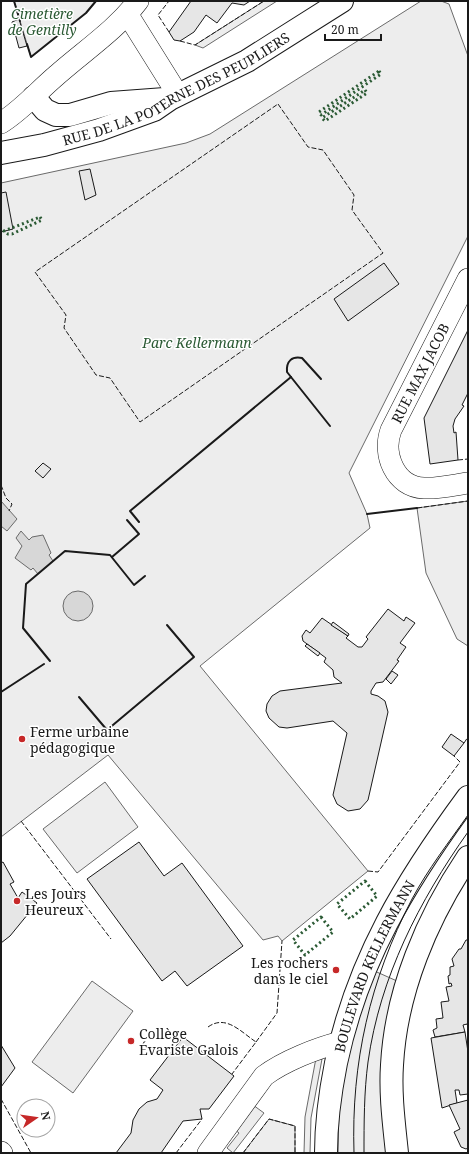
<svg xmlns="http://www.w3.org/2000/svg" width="469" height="1154" font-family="'Noto Serif',serif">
<rect width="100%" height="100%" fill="#fff"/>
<!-- green -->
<g fill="#ededed" stroke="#6a6a6a">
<path d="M14,1H96L86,13L31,57Z"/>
<path d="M264,1H277L203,48L195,45Z"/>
<path d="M421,1H441L449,4L468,56V236L349,473L367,514L370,528L200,666L368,871L282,941L278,936L263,940L108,755L1,837V183L186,143L210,134Z"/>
<path d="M468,501V646L457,639L426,573L417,508Z"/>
<path d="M105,782L138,827L77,873L43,829Z"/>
<path d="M370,969L397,981L386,1153H338L339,1102L342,1080Z"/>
<path d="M92,981L133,1011L73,1093L32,1062Z"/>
<path d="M316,1058L322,1059L311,1118L310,1153H304L305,1117Z"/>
<path d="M253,1105L264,1113L233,1153L227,1148L239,1133L234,1129Z"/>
<path d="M269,1119L295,1126V1153H243Z"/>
</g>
<!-- water -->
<g fill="#d7d7d7" stroke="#6a6a6a">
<path d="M1,501L17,519L7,531L1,526Z"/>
<path d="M21,531L29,540L32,537L43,535L51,553L49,555L53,561L38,574L33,568L31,570L15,558L22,546L16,538Z"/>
<circle cx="78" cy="606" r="15"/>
</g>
<!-- building -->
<g fill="#e6e6e6" stroke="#1a1a1a">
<path d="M191,1H250L244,5L232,3L217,23L206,15L194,32L180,41L174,40L169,32Z"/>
<path d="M19,19L27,46L19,48L12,22Z"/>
<path d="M90,169L96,195L85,200L79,171Z"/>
<path d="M6,192L13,229L1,232V193Z"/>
<path d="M384,263L399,284L348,321L334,299Z"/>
<path d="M468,330V393L462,405L464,406L455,419L453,426L454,433L456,432L458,460L430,464L424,418Z"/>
<path d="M43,463L51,469L43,478L35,471Z"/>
<path d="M388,609L404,621L406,617L415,623L400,643L406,647L397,660L399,661L383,682L376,683L371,691V694L378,696L385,701L388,712L368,800L360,809L348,811L337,804L333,795L347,733L333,721L287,728L279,727L269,718L266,711L267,704L272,696L280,691L342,683L334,677L333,670L324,662L326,658L303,641L302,636L306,630L310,633L322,618L348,636L346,638L358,647H362L368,639L366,637Z"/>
<path d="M333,622L349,634L348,636L331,625Z"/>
<path d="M307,644L320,653L318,656L305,646Z"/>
<path d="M392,671L398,675L391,684L386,679Z"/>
<path d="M451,734L464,743L454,756L442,747Z"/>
<path d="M139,842L164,876L182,863L243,946L187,986L175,971L162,981L87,879Z"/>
<path d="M3,862L14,882L10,884L18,898L22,892L37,903L10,936L1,943V863Z"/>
<path d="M466,940H468V1027L467,1024L463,1025L465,1032L435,1037L433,1030L437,1028L436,1019L443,1018L441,1002L449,1001L446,987L452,986L451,983L449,984L448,976L450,975V967L454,966L452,959L459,949H461Z"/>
<path d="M465,1032L468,1052V1094L460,1095L459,1090H455L457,1103L442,1108L431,1038Z"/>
<path d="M183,1037L234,1076L209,1109H200L202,1119L183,1121L161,1153H116L131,1133L133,1120L139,1109L147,1102L157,1099L163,1090L150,1080Z"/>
<path d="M1,1045L15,1068L1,1087Z"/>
<path d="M468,1100V1148L466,1149L461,1147L454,1132L460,1129L449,1105Z"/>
</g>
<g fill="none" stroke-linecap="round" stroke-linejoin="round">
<!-- minor casing -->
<g stroke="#1a1a1a" stroke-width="22">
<g id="minor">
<path d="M128,15L178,95"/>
<path d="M1,123C22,110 38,91 57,75C84,51 116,30 138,1"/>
<path d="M468,279L391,430C382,454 395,487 424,488C438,489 454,485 468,483"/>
<path d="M1,1152L2,1153"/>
<path d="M208,1153L264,1076C284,1061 317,1048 341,1042"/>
</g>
</g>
<!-- major casing -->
<g stroke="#1a1a1a" stroke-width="24">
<g id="major">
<path d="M34,97L45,110L56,115H70L111,103L165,99"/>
<path id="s1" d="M1,153L44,145L99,130L154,110L170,99L247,61L342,1"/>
<path id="s2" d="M326,1153C326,1122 330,1093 336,1063C358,959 406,881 468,797"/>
<path d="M397,1153C394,1124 390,1094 392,1065C396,991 427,918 468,857"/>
</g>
</g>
<!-- minor -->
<use href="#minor" stroke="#fff" stroke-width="21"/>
<!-- major -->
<use href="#major" stroke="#fff" stroke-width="22"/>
<!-- tram -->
<g stroke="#1a1a1a" stroke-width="1">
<path d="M354,1153C351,1062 370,980 412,899C428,869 449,842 468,815"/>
<path d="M364,1153C364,1123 364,1092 368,1062C380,977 419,901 468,832"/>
</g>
<!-- hedge -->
<g stroke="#2b5a34" stroke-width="3" stroke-dasharray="2 3" stroke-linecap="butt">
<path d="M379,71L381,74L321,115L319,112Z"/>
<path d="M365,90L367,93L325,121L322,118Z"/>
<path d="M40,217L42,220L12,234H8L4,231Z"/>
<path d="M365,881L377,896L350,919L337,904Z"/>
<path d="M321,917L333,932L305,955L293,940Z"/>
</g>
<!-- fence -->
<g stroke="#1a1a1a" stroke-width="1" stroke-dasharray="5 2" stroke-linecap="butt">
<path d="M169,32L158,15L169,1"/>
<path d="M180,41L195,45L264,1"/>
<path d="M278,104L308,147L323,150L354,195L352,210L383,253L140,422L110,378L96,375L64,328L66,315L35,272Z"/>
<path d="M458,460L468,459"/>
<path d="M1,485L6,498L12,504L9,511"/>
<path d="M417,508L468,501"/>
<path d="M464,743L468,737"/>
<path d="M21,821L111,939"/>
<path d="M368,871L378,872L460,762L454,756"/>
<path d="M208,1027C226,1014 241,1032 256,1042L232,1074"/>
<path d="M256,1042L277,1013L282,941"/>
<path d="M1,1099L31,1153"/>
<path d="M176,1153L202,1119"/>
<path d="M243,1153L269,1119L295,1126V1153"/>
</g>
<!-- wall -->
<g stroke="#1a1a1a" stroke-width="2">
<path d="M14,1L20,21"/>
<path d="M27,44L31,57L86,13L96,1"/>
<path d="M321,379L302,358C292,356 286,361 287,372L330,426"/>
<path d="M367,514L417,508"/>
<path d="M139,522L130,511L291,377"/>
<path d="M112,557L139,534L127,520"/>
<path d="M50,661L23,628L26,584L65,551L110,555L134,585L145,576"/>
<path d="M1,692L44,664"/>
<path d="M79,697L107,730L194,657L167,625"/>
<path d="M107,730L112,736"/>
</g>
</g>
<!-- markers -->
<g fill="#c62828" stroke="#fff" stroke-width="1.5">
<circle cx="22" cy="739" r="4"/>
<circle cx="17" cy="901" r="4"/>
<circle cx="336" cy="970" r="4"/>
<circle cx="131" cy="1041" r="4"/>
</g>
<g text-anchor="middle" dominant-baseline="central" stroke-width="3" stroke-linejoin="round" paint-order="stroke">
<!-- park labels -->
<g font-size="14" font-style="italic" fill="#2b5a34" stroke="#fff">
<text x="42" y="13">Cimetière<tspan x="42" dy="16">de Gentilly</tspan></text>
<text x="197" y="342">Parc Kellermann</text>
</g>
<!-- street labels -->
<g font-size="14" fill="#1a1a1a" stroke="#fff">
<text stroke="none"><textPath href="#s1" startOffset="188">RUE DE LA POTERNE DES PEUPLIERS</textPath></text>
<text transform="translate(420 373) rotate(-63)">RUE MAX JACOB</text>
<text stroke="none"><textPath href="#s2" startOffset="195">BOULEVARD KELLERMANN</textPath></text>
</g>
<!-- poi labels -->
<g font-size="14" fill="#1a1a1a" stroke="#fff" text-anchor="start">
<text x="30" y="731">Ferme urbaine<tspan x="30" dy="16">pédagogique</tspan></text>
<text x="25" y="893">Les Jours<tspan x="25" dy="16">Heureux</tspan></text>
<text x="328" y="962" text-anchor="end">Les rochers<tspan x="328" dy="16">dans le ciel</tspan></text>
<text x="139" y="1033">Collège<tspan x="139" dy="16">Évariste Galois</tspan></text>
</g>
</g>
<!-- border -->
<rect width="469" height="1154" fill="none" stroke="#1a1a1a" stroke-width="4"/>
<!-- north arrow -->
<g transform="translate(36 1118) rotate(77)"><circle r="19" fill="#ffffff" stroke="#a3a3a3"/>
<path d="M0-3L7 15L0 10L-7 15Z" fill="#c62828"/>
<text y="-6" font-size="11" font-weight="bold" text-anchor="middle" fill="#1a1a1a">N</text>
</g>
<!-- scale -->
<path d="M325 34v6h56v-6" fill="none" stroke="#1a1a1a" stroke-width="2"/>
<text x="331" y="34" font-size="12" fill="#1a1a1a" stroke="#ffffff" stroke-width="3" paint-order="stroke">20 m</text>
</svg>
